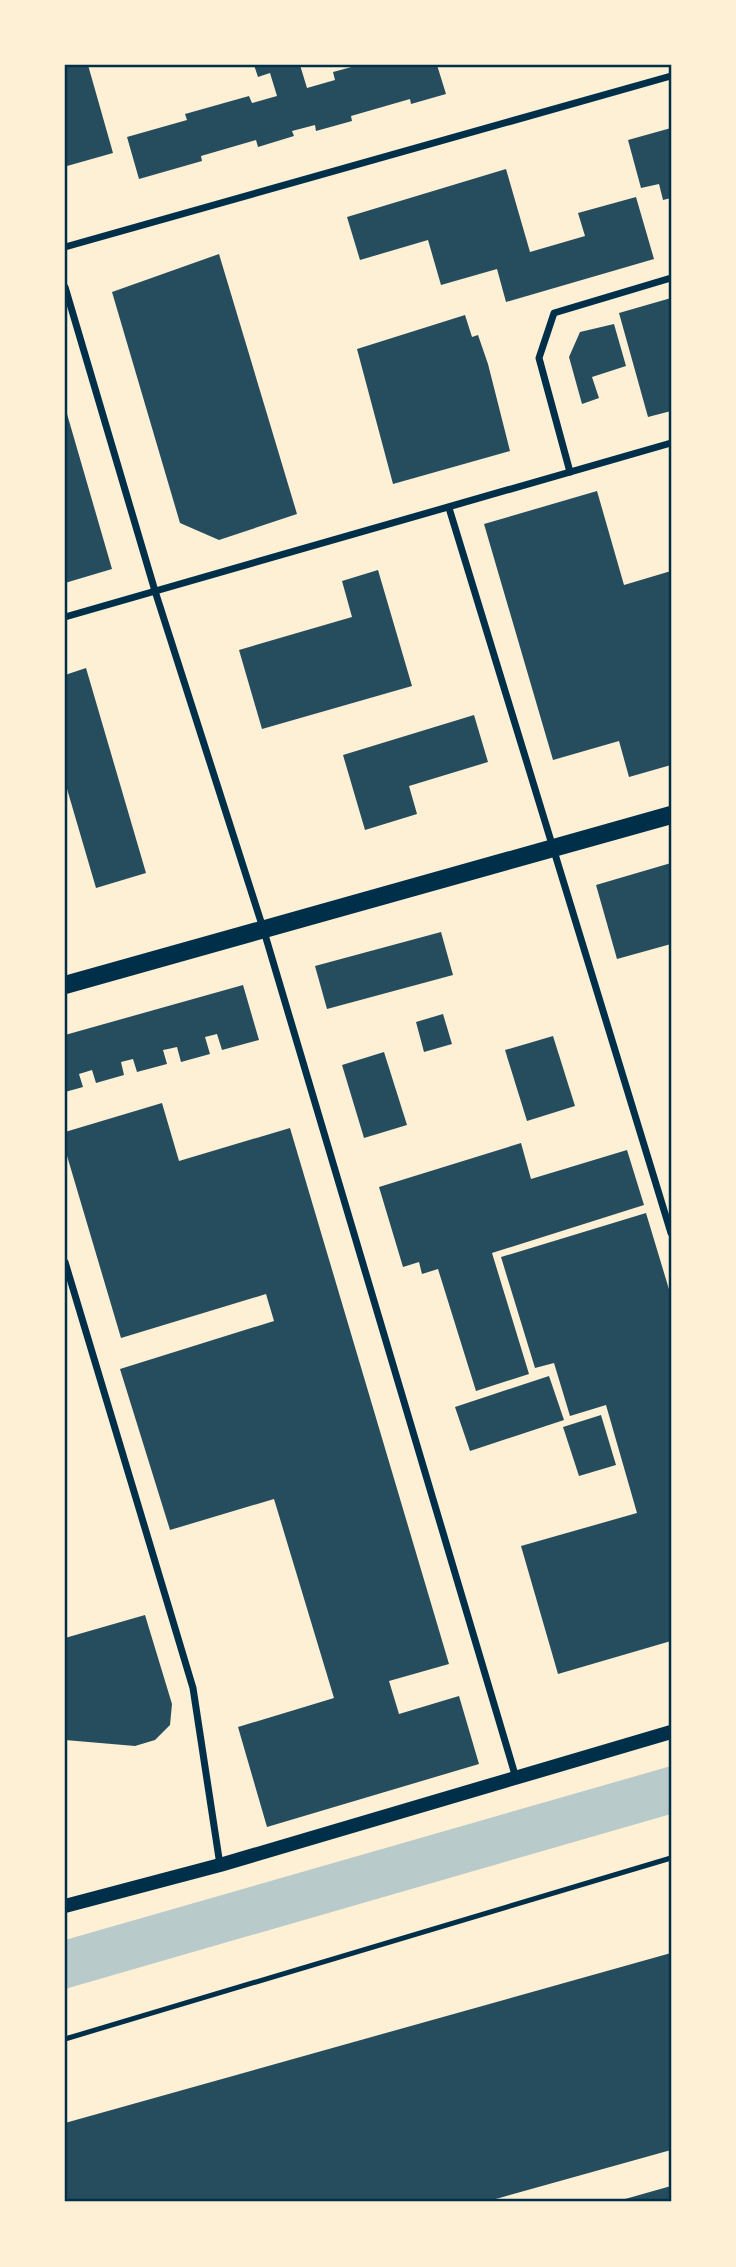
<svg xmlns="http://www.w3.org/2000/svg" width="736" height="2267" font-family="'Work Sans',sans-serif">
<rect width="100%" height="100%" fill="#fdf0d5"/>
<!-- green -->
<path fill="#b9caca" d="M671,1766V1814L65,1989V1940Z"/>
<!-- building -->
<g fill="#264d5e">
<path d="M88,65L113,153L67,166L65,66Z"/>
<path d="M254,65H300L307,88L335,80L333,72L359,65H437L446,94L411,104L410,99L351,116L352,121L316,131L315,125L292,131L294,136L258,147L256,140L201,156L202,161L139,179L127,137L187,120L185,114L249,96L252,103L277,96L270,73L258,77Z"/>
<path d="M671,128V198L663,200L659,184L641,188L628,140Z"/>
<path d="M506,169L530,252L585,236L578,213L636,197L654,259L506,302L497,269L441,285L428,240L360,260L347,217Z"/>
<path d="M219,254L297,514L219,540L180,523L112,292Z"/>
<path d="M671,298V411L648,417L619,313Z"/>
<path d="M465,315L472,337L478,335L488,364L510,451L393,484L357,349Z"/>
<path d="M614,324L626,366L592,377L599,398L582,404L569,357L580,332Z"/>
<path d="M65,407L112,569L65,583Z"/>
<path d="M597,491L624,585L671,571V765L629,777L619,741L553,760L484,524Z"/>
<path d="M378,570L412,686L262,729L239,650L352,617L342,581Z"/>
<path d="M86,668L146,873L96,888L65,782V675Z"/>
<path d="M474,715L488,762L409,786L417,814L365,830L343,755Z"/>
<path d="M671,863V944L617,959L596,885Z"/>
<path d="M441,932L453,975L327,1009L315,966Z"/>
<path d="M243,985L259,1040L222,1050L217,1034L205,1037L210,1054L181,1062L177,1047L168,1049L163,1050L167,1064L137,1072L133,1059L121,1062L124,1075L96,1083L92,1070L79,1074L83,1087L65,1092V1035Z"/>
<path d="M443,1014L452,1044L424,1052L416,1022Z"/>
<path d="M553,1036L575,1106L527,1121L505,1050Z"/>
<path d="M384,1052L407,1125L364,1138L342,1065Z"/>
<path d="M162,1103L179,1161L290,1128L449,1664L389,1681L399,1714L459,1696L479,1764L267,1827L238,1727L334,1698L274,1499L170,1530L120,1369L274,1321L266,1294L121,1338L65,1149V1132Z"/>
<path d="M521,1143L531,1179L627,1150L644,1205L492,1253L529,1374L476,1391L438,1269L422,1274L419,1262L403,1267L379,1187Z"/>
<path d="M646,1213L671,1296V1641L558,1674L521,1546L637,1513L606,1405L570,1416L554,1363L535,1368L501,1257Z"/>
<path d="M549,1376L564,1420L470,1451L455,1407Z"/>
<path d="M601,1415L616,1465L579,1476L563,1427Z"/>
<path d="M145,1615L172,1704L170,1725L155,1740L135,1746L65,1740V1638Z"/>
<path d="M671,1953V2150L485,2202H65V2123Z"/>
<path d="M671,2186V2202H618V2201Z"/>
</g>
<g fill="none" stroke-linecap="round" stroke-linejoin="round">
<!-- service -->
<path stroke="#003049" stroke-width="5" d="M65,2039L671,1858"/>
<!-- minor -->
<g stroke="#003049" stroke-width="7">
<path d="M65,247L671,76"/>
<path d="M65,287L155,591L263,928L516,1778"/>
<path d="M570,472L539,358L554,313L671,278"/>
<path d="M449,508L671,1233"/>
<path d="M65,617L671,443"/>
<path d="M65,1262L193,1688L220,1865"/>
</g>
<!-- secondary -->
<path stroke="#003049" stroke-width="14" d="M65,1906L220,1865L671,1732"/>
<!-- primary -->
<path stroke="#003049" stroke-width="18" d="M65,985L671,815"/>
</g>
<!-- border -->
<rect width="736" height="2267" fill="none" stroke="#fdf0d5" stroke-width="133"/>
<rect x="66" y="66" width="604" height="2134" fill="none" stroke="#003049" stroke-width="2.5"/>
</svg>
